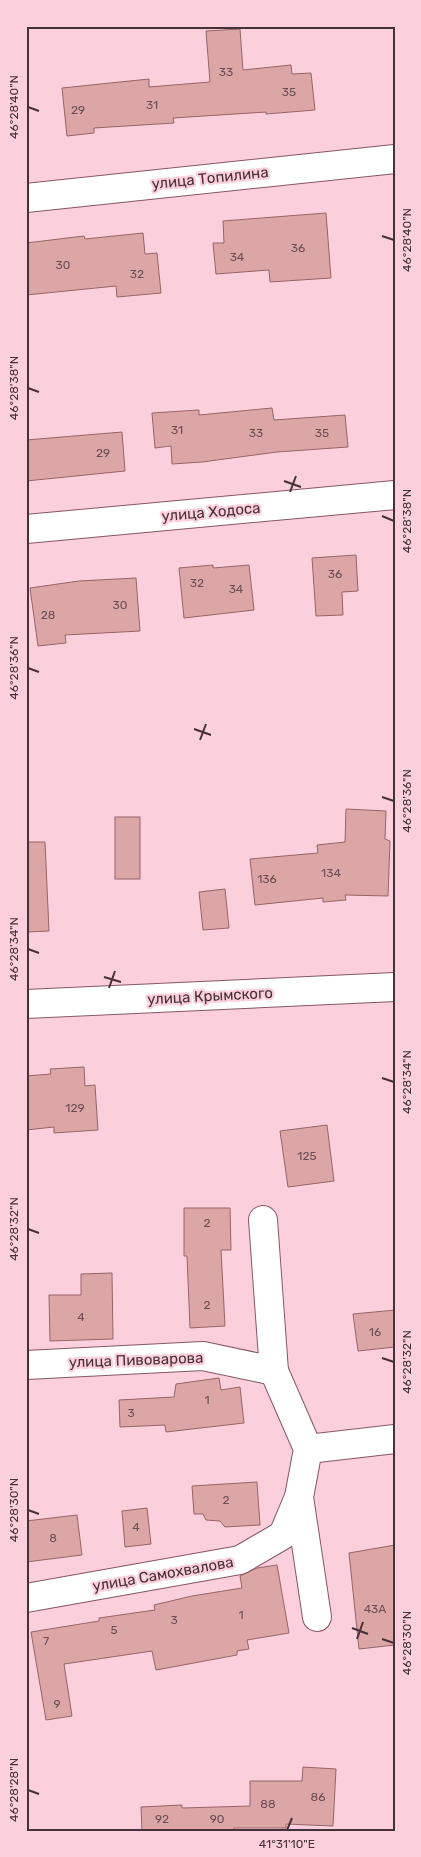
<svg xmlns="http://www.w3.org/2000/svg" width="421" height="1857" font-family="Rubik,sans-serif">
<rect width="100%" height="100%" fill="#fbcfdc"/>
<!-- building -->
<g fill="#dca6a6" stroke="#976566">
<path d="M240,29L243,70L291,65L292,74L311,73L315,110L266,114V112L173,118L174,123L94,128V133L67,136L62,88L149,79V87L210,82L206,31Z"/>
<path d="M326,213L331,278L270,282L269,270L216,274L213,243H224L223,221Z"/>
<path d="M143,233L145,254L157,253L161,293L117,297L116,286L26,295V243L84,236L85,239Z"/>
<path d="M272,408L274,420L345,415L348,447L277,452L202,462L172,464L171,446L155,448L152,413L199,410V415Z"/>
<path d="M122,432L125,471L26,481V440Z"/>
<path d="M356,555L358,591L342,592L343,615L316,616L312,558Z"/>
<path d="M213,565V568L249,565L254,610L184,618L179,568Z"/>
<path d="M136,578L140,631L65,635L66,643L38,646L30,588L79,581Z"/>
<path d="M346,809L386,811L385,839L390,841L388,896L345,895L346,900L323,902V898L255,905L250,859L318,853L317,845L345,842Z"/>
<rect x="115" y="817" width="25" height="62"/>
<path d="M26,842H45L49,931L26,932Z"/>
<path d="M225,889L229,928L203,930L199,892Z"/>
<path d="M84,1067L85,1086L95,1085L98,1130L54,1133V1127L26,1130V1076L51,1074L50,1069Z"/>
<path d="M327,1125L334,1181L288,1187L280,1131Z"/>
<path d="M184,1208H230L231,1250H221L225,1326L190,1328L187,1256H184Z"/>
<path d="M112,1273L113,1339L50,1341L49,1295H81V1274Z"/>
<path d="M395,1310V1347L358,1351L353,1314Z"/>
<path d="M219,1378L221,1390L240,1387L244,1423L166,1432L165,1425L120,1427L119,1400L174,1397L176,1384Z"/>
<path d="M257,1482L260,1525L225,1527L220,1521L206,1520L203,1514H194L192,1486Z"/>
<path d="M147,1508L151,1544L125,1547L122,1511Z"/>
<path d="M77,1515L82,1555L26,1562V1521Z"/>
<path d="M395,1545V1645L359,1649L349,1553Z"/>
<path d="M277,1565L289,1633L247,1640L249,1649L237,1651V1655L156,1670L152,1651L64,1664L72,1716L46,1720L31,1632L99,1621V1618L155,1610L154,1605L192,1596L242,1588L240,1576L257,1568Z"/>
<path d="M303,1767L336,1769L333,1826L286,1824V1828H234V1831H142L141,1807L182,1805V1808L250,1806V1781H302Z"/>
</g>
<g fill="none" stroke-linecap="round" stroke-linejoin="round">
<!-- minor casing -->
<g stroke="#855765" stroke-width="30">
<g id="minor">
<path d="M26,198L395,159"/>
<path d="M26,529L395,495"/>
<path d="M26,1004L395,987"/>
<path d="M263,1220L274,1371L308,1449L299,1497L317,1617"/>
<path d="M26,1365L203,1356L274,1371"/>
<path d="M308,1449L395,1439"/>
<path d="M26,1598L240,1560L283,1535L299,1497"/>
</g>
</g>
<!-- minor -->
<use href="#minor" stroke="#fff" stroke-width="28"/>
</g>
<!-- ticks -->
<path fill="none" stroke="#463138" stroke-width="2" d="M28,107L39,111M382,236L394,240M28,388L39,392M284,481L301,487M290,492L296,476M382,516L394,521M28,668L39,672M194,729L211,735M200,740L206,724M382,797L394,801M28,949L39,953M104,977L121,982M109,988L115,971M382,1078L394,1082M28,1229L39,1233M382,1358L394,1362M28,1510L39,1514M352,1628L368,1634M357,1639L363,1622M382,1639L394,1643M28,1790L39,1794M287,1830L292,1818"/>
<g text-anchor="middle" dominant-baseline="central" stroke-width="4.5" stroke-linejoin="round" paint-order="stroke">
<!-- number labels -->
<g font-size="12" fill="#6c4e54">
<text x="226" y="72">33</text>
<text x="289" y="92">35</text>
<text x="152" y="105">31</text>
<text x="78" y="110">29</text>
<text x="298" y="248">36</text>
<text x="237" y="257">34</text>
<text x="63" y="265">30</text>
<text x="137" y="274">32</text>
<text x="177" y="430">31</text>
<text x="256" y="433">33</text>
<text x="322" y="433">35</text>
<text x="103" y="453">29</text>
<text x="335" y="574">36</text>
<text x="197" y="583">32</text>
<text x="236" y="589">34</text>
<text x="120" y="605">30</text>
<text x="48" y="615">28</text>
<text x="331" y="873">134</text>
<text x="267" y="879">136</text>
<text x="75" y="1108">129</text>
<text x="307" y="1156">125</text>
<text x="207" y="1223">2</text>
<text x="207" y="1305">2</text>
<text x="81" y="1317">4</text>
<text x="375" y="1332">16</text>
<text x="207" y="1400">1</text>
<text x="131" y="1413">3</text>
<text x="226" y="1500">2</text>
<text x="136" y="1527">4</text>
<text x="53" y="1538">8</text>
<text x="375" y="1609">43А</text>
<text x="241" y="1615">1</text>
<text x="174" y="1620">3</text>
<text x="114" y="1630">5</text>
<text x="46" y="1641">7</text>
<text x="57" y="1704">9</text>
<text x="318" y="1797">86</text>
<text x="268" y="1804">88</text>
<text x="162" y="1819">92</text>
<text x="217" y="1819">90</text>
</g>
<!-- street labels -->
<g font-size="15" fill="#463138" stroke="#fbcfdc">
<text transform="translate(210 178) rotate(-6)">улица Топилина</text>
<text transform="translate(211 512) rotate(-5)">улица Ходоса</text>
<text transform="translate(210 996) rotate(-3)">улица Крымского</text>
<text transform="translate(136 1360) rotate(-2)">улица Пивоварова</text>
<text transform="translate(163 1574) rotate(-10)">улица Самохвалова</text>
</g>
</g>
<!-- border -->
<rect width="421" height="1857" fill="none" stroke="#fbcfdc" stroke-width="55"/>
<rect x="28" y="28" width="366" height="1802" fill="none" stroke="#463138" stroke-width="2"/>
<g font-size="12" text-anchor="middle" fill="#463138">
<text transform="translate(14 107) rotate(-90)" y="4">46°28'40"N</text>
<text transform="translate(407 240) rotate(-90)" y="4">46°28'40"N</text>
<text transform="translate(14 388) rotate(-90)" y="4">46°28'38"N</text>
<text transform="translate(407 521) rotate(-90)" y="4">46°28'38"N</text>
<text transform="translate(14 668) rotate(-90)" y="4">46°28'36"N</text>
<text transform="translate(407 801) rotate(-90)" y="4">46°28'36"N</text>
<text transform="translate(14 949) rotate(-90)" y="4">46°28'34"N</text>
<text transform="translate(407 1082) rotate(-90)" y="4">46°28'34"N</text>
<text transform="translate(14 1229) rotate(-90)" y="4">46°28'32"N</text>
<text transform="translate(407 1362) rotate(-90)" y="4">46°28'32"N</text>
<text transform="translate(14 1510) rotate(-90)" y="4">46°28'30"N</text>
<text transform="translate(407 1643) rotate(-90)" y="4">46°28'30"N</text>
<text transform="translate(14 1790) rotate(-90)" y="4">46°28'28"N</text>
<text x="287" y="1848">41°31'10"E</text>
</g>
</svg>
